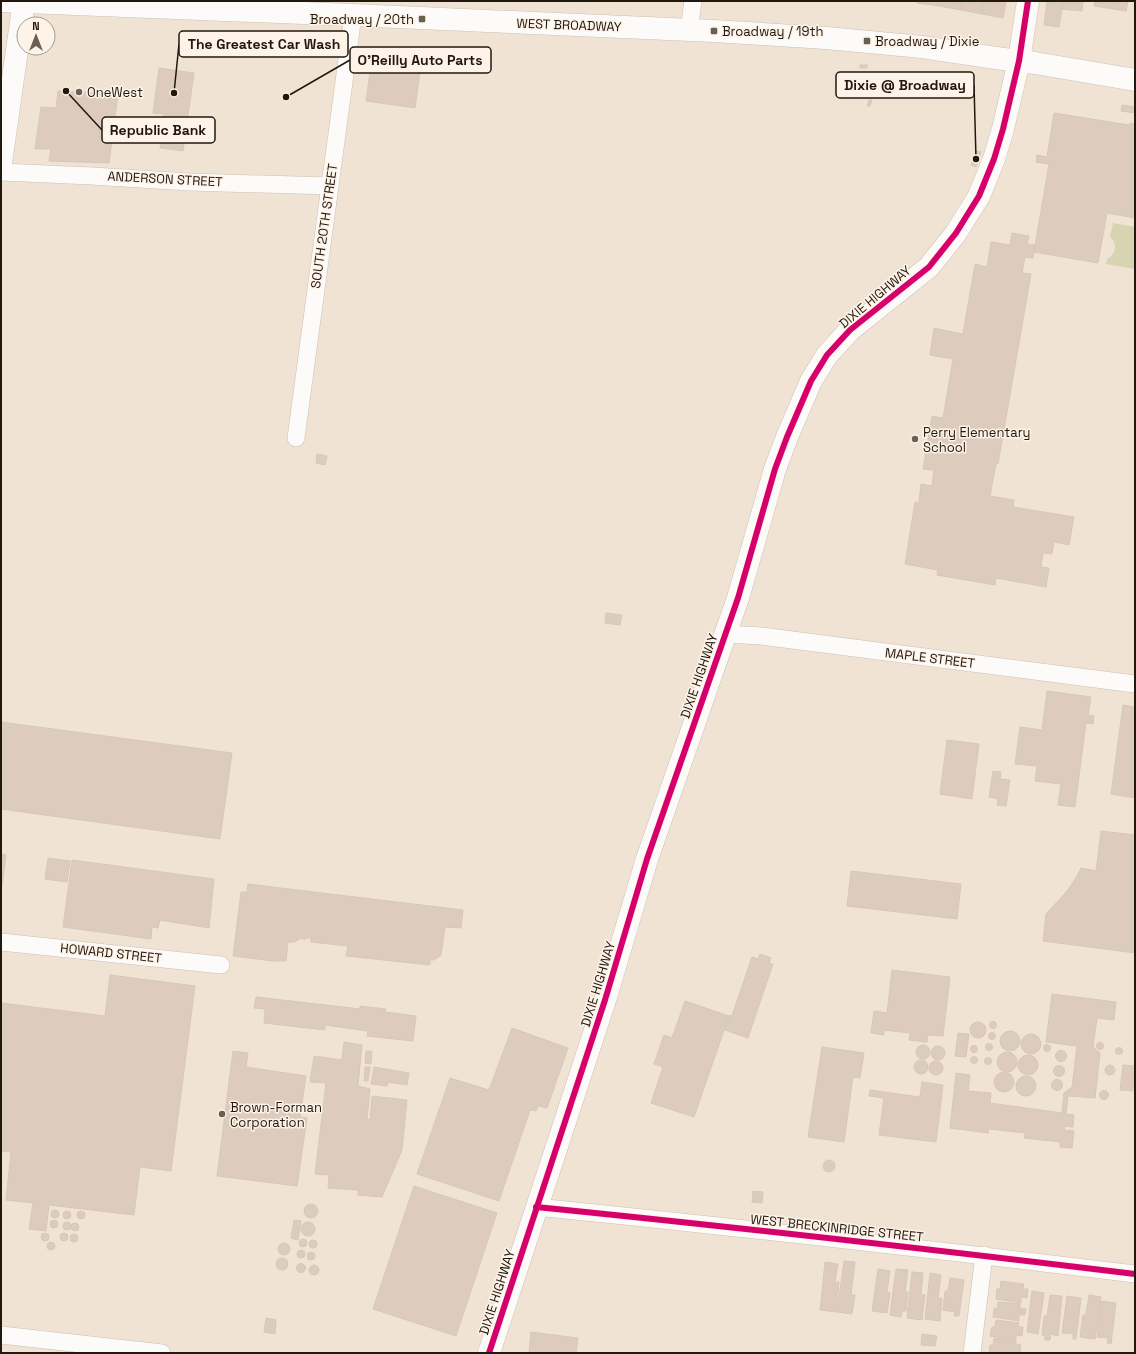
<svg xmlns="http://www.w3.org/2000/svg" width="1136" height="1354" font-family="'Space Grotesk',sans-serif">
<rect width="100%" height="100%" fill="#f1e3d4"/>
<!-- green -->
<path fill="#d8d4b1" d="M1113,223L1135,227V269L1106,264L1107,259C1116,254 1118,244 1110,237Z"/>
<!-- building -->
<g fill="#ddccbd" stroke="#d4c8bd">
<path d="M917,1H939V6L917,3Z"/>
<path d="M939,1H963L961,10L939,6Z"/>
<path d="M963,1H983L982,14L961,10Z"/>
<path d="M983,1H1006L1003,18L982,14Z"/>
<path d="M1047,1H1063L1059,27L1044,25Z"/>
<path d="M1063,1H1083L1082,11L1062,9Z"/>
<path d="M1095,1H1128L1126,11L1094,6Z"/>
<path d="M372,58L421,64L415,108L366,101Z"/>
<rect x="860" y="65" width="7" height="3"/>
<path d="M159,68L194,73L183,151L160,148L164,114L153,113Z"/>
<path d="M58,91L118,94L109,163L49,161L51,149H35L41,107L56,108Z"/>
<path d="M869,100H872L870,106H867Z"/>
<path d="M1122,105L1135,107V113L1121,111Z"/>
<path d="M1054,113L1129,125L1130,123L1135,124V218L1107,213L1098,263L1034,252L1049,164L1036,162L1037,155L1047,157Z"/>
<path d="M976,151L981,152L976,167L971,165Z"/>
<path d="M1012,233L1029,236L1027,244L1035,245L1033,258L1025,257L1022,273L1031,274L998,464H996L990,496L1014,500L1013,507L1074,517L1069,545L1054,542L1052,554L1043,553L1041,567L1049,568L1046,587L996,578L995,585L937,575L938,570L905,564L915,502L919,503L921,484L932,486L934,470L923,469L932,416L943,418L953,359L930,355L934,328L963,334L975,264L987,267L991,242L1010,245Z"/>
<path d="M317,454L327,456L325,465L316,463Z"/>
<path d="M606,613L622,615L620,625L605,623Z"/>
<path d="M1047,691L1091,697L1088,715L1094,716L1093,724L1086,723L1075,807L1058,805L1061,784L1035,781L1037,766L1015,764L1020,727L1042,730Z"/>
<path d="M1123,705L1135,707V798L1111,794Z"/>
<path d="M1,722L232,753L220,839L1,809Z"/>
<path d="M947,740L979,744L972,799L940,794Z"/>
<path d="M993,771L1001,772L1000,779L1010,780L1006,806L997,805L998,799L989,797Z"/>
<path d="M1101,831L1135,835V953L1043,941L1046,914L1067,891L1076,878L1081,868L1096,871Z"/>
<path d="M1,854L6,855L1,892Z"/>
<path d="M48,858L70,861L67,882L45,879Z"/>
<path d="M72,860L214,879L209,928L160,920L158,928L152,927L151,939L63,927Z"/>
<path d="M851,871L961,884L957,919L847,906Z"/>
<path d="M248,884L463,910L461,928L445,927L441,955L434,960H430V965L346,956L348,946L311,942V938H305V940L301,938L295,942H288L286,961H273L233,956L241,892H247Z"/>
<path d="M760,954L771,958L769,963L773,964L748,1038L725,1030L730,1015L732,1016L752,957L758,959Z"/>
<path d="M892,970L950,977L943,1036L928,1035L927,1042L909,1040L910,1033L884,1030V1035L871,1033L874,1011L887,1013Z"/>
<path d="M110,975L195,986L171,1171L140,1167L134,1215L49,1205L46,1231L29,1229L33,1203L6,1200L11,1152L1,1151V1003L105,1016Z"/>
<path d="M1052,994L1116,1002L1114,1020L1097,1018L1093,1047L1100,1053L1095,1098L1068,1096L1066,1114L1074,1115L1073,1127L1065,1126L1064,1130L1074,1131L1072,1148L1060,1147V1142L1024,1138L1025,1133L989,1129L988,1133L950,1128L956,1073L970,1075L968,1091L991,1093L990,1103L1062,1113L1064,1093L1072,1087L1077,1046L1046,1042Z"/>
<path d="M256,997L360,1009V1006L386,1009L385,1012L416,1016L413,1041L367,1036L368,1031L325,1025V1030L264,1023L265,1009L254,1008Z"/>
<path d="M685,1001L729,1016L694,1117L651,1103L663,1067L654,1064L664,1035L672,1038Z"/>
<circle cx="993" cy="1025" r="3.5"/>
<circle cx="978" cy="1030" r="8"/>
<path d="M512,1028L568,1048L547,1108L538,1106L536,1111L530,1110L499,1201L417,1174L450,1078L489,1090Z"/>
<circle cx="1010" cy="1041" r="10"/>
<circle cx="992" cy="1036" r="3.5"/>
<path d="M958,1033L969,1034L966,1057L955,1056Z"/>
<circle cx="1031" cy="1044" r="10"/>
<path d="M344,1042L362,1045L358,1086L370,1089L367,1119L370,1120L372,1096L407,1100L402,1150L382,1197L358,1195V1190L328,1188L329,1175L315,1174L326,1083L310,1082L314,1056L342,1060Z"/>
<circle cx="1100" cy="1046" r="3.5"/>
<circle cx="989" cy="1047" r="3.5"/>
<circle cx="1047" cy="1048" r="3.5"/>
<circle cx="923" cy="1052" r="7"/>
<circle cx="974" cy="1049" r="3.5"/>
<circle cx="938" cy="1053" r="7"/>
<path d="M822,1047L864,1053L860,1078L853,1077L844,1142L808,1137Z"/>
<circle cx="1119" cy="1051" r="3.5"/>
<circle cx="1061" cy="1056" r="5.5"/>
<path d="M233,1051L248,1053L246,1067L306,1076L300,1117L307,1118L297,1186L217,1176Z"/>
<path d="M366,1051H372L371,1064L365,1063Z"/>
<circle cx="1007" cy="1062" r="10"/>
<circle cx="1028" cy="1065" r="10"/>
<circle cx="974" cy="1060" r="3.5"/>
<circle cx="988" cy="1061" r="3.5"/>
<circle cx="921" cy="1067" r="7"/>
<circle cx="936" cy="1068" r="7"/>
<path d="M1123,1065L1135,1066L1133,1091L1120,1090Z"/>
<circle cx="1110" cy="1070" r="5"/>
<circle cx="1059" cy="1071" r="5.5"/>
<path d="M365,1067H370L368,1081H364Z"/>
<path d="M374,1067L409,1073L407,1085L388,1082L387,1086L371,1084Z"/>
<circle cx="1004" cy="1082" r="10"/>
<circle cx="1026" cy="1086" r="10"/>
<circle cx="1057" cy="1085" r="5.5"/>
<path d="M922,1082L943,1085L936,1142L879,1135L884,1098L869,1096L870,1090L920,1097Z"/>
<circle cx="1104" cy="1095" r="4.5"/>
<circle cx="829" cy="1166" r="6"/>
<path d="M414,1186L497,1213L456,1336L373,1309Z"/>
<path d="M753,1191L763,1192L762,1203L752,1202Z"/>
<circle cx="311" cy="1211" r="7"/>
<circle cx="55" cy="1214" r="4"/>
<circle cx="81" cy="1215" r="4"/>
<circle cx="67" cy="1215" r="4"/>
<circle cx="54" cy="1224" r="4"/>
<path d="M294,1220L301,1221L298,1240L291,1238Z"/>
<circle cx="67" cy="1226" r="4"/>
<circle cx="308" cy="1229" r="7"/>
<circle cx="75" cy="1227" r="4"/>
<circle cx="64" cy="1237" r="4"/>
<circle cx="45" cy="1237" r="4"/>
<circle cx="74" cy="1238" r="4"/>
<circle cx="303" cy="1243" r="4"/>
<circle cx="313" cy="1244" r="4"/>
<circle cx="51" cy="1246" r="4"/>
<circle cx="284" cy="1249" r="6"/>
<circle cx="301" cy="1254" r="4"/>
<circle cx="311" cy="1256" r="4"/>
<circle cx="282" cy="1264" r="6"/>
<path d="M844,1261L855,1262L851,1295H855L852,1314L837,1312Z"/>
<path d="M825,1262L838,1264L835,1282H839L836,1312L820,1310Z"/>
<circle cx="301" cy="1268" r="4.5"/>
<circle cx="314" cy="1270" r="5"/>
<path d="M878,1269L890,1271L887,1292L890,1293L887,1313L872,1311Z"/>
<path d="M896,1269L908,1270L905,1292H908L906,1311H902L901,1317L890,1315Z"/>
<path d="M912,1272L923,1273L921,1294L925,1295L922,1320L907,1318Z"/>
<path d="M930,1273L941,1275L938,1298H942L940,1321L925,1319Z"/>
<path d="M950,1278L964,1280L959,1316H954L955,1312L943,1310L945,1291H948Z"/>
<path d="M1001,1281L1024,1284L1023,1289H1028L1027,1298L1021,1297V1303L996,1299L997,1289H1000Z"/>
<path d="M1032,1291L1044,1293L1038,1334L1027,1332Z"/>
<path d="M1050,1295L1062,1296L1058,1336L1051,1334L1050,1340H1045V1335H1042L1044,1316H1047Z"/>
<path d="M1089,1295L1101,1297L1095,1339L1080,1337L1083,1315H1086Z"/>
<path d="M1067,1296L1081,1298L1076,1339H1073V1334L1062,1333Z"/>
<path d="M1101,1301L1116,1303L1111,1344L1107,1343L1108,1338L1097,1337Z"/>
<path d="M998,1302L1020,1304V1308L1026,1309L1025,1315H1019V1321L993,1317L994,1308L997,1309Z"/>
<path d="M266,1318L276,1320L275,1334L264,1332Z"/>
<path d="M996,1320L1019,1323L1018,1327H1023L1022,1336L1016,1335V1340L990,1336L992,1327H995Z"/>
<path d="M531,1332L578,1338L576,1353H529Z"/>
<path d="M922,1334L937,1336L935,1346L921,1345Z"/>
<path d="M994,1338L1016,1341V1344L1021,1345L1020,1353H989L990,1345H993Z"/>
</g>
<g fill="none" stroke-linecap="round" stroke-linejoin="round">
<!-- street casing -->
<g stroke="#cac0b4" stroke-width="18">
<g id="street">
<path d="M689,30L693,1"/>
<path d="M1,172L92,176L189,182L330,186"/>
<path d="M296,438L353,15"/>
<path d="M725,634L761,636L1135,684"/>
<path d="M1,942L221,965"/>
<path d="M536,1207C736,1227 936,1250 1135,1274"/>
<path d="M1,1335L162,1353"/>
<path d="M972,1353L984,1255"/>
</g>
</g>
<!-- secondary casing -->
<g stroke="#cac0b4" stroke-width="23">
<path id="secondary" d="M489,1353L605,1000L647,859L738,598L775,469L787,437L811,381L827,355L850,330L929,267L956,233L979,196L994,159L1003,129L1019,61L1028,1"/>
</g>
<!-- primary casing -->
<g stroke="#cac0b4" stroke-width="23">
<g id="primary">
<path d="M1,1L353,15L714,31L826,38L922,47L996,58L1035,63L1135,80"/>
<path d="M1,163L24,1"/>
</g>
</g>
<!-- street -->
<use href="#street" stroke="#fdfbf9" stroke-width="17"/>
<!-- secondary -->
<use href="#secondary" stroke="#fdfbf9" stroke-width="22"/>
<!-- primary -->
<use href="#primary" stroke="#fdfbf9" stroke-width="22"/>
<!-- cycleway casing -->
<g stroke="#fef3e8" stroke-width="8">
<g id="cycleway">
<path d="M536,1207C736,1227 936,1250 1135,1274"/>
<path d="M489,1353L605,1000L647,859L738,598L775,469L787,437L811,381L827,355L850,330L929,267L956,233L979,196L994,159L1003,129L1019,61L1028,1"/>
</g>
</g>
<!-- cycleway -->
<use href="#cycleway" stroke="#d6006c" stroke-width="6"/>
</g>
<!-- markers -->
<g fill="#6a5f53" stroke="#fef3e8" stroke-width="1.5">
<rect x="418" y="15" width="8" height="8" rx="2"/>
<rect x="710" y="27" width="8" height="8" rx="2"/>
<rect x="863" y="37" width="8" height="8" rx="2"/>
<circle cx="79" cy="92" r="4"/>
<circle cx="915" cy="439" r="4"/>
<circle cx="222" cy="1114" r="4"/>
</g>
<g text-anchor="middle" dominant-baseline="central" stroke-width="3" stroke-linejoin="round" paint-order="stroke">
<!-- poi labels -->
<g font-size="13" fill="#21180e" stroke="#fef3e8" text-anchor="start">
<text x="414" y="19" text-anchor="end">Broadway / 20th</text>
<text x="722" y="31">Broadway / 19th</text>
<text x="875" y="41">Broadway / Dixie</text>
<text x="87" y="92">OneWest</text>
<text x="923" y="432">Perry Elementary<tspan x="923" dy="15">School</tspan></text>
<text x="230" y="1107">Brown-Forman<tspan x="230" dy="15">Corporation</tspan></text>
</g>
<!-- street labels -->
<g font-size="13" fill="#21180e" stroke="#fef3e8">
<text transform="translate(569 25) rotate(2)">WEST BROADWAY</text>
<text transform="translate(165 179) rotate(3)">ANDERSON STREET</text>
<text transform="translate(324 226) rotate(-82)">SOUTH 20TH STREET</text>
<text transform="translate(875 297) rotate(-40)">DIXIE HIGHWAY</text>
<text transform="translate(930 658) rotate(7)">MAPLE STREET</text>
<text transform="translate(699 676) rotate(-71)">DIXIE HIGHWAY</text>
<text transform="translate(111 953) rotate(6)">HOWARD STREET</text>
<text transform="translate(598 984) rotate(-73)">DIXIE HIGHWAY</text>
<text transform="translate(837 1228) rotate(6)">WEST BRECKINRIDGE STREET</text>
<text transform="translate(497 1292) rotate(-72)">DIXIE HIGHWAY</text>
</g>
</g>
<!-- callouts -->
<path fill="none" stroke="#21180e" stroke-width="1.5" d="M174 93L179 44M286 97L350 60M976 159L974 85M66 91L102 130"/>
<g fill="#21180e" stroke="#fef3e8" stroke-width="1.5">
<circle cx="174" cy="93" r="4"/>
<circle cx="286" cy="97" r="4"/>
<circle cx="976" cy="159" r="4"/>
<circle cx="66" cy="91" r="4"/>
</g>
<g fill="#fef3e8" stroke="#21180e" stroke-width="1.5">
<rect x="179" y="31" width="169" height="26" rx="4"/>
<rect x="350" y="47" width="141" height="26" rx="4"/>
<rect x="836" y="72" width="138" height="26" rx="4"/>
<rect x="102" y="117" width="113" height="26" rx="4"/>
</g>
<g font-size="14" text-anchor="middle" font-weight="bold" fill="#21180e">
<text x="264" y="49">The Greatest Car Wash</text>
<text x="420" y="65">O'Reilly Auto Parts</text>
<text x="905" y="90">Dixie @ Broadway</text>
<text x="158" y="135">Republic Bank</text>
</g>
<!-- border -->
<rect width="1136" height="1354" fill="none" stroke="#21180e" stroke-width="4"/>
<!-- north arrow -->
<g transform="translate(36 36)"><circle r="19" fill="#fef3e8" stroke="#a69b91"/>
<path d="M0-3L7 15L0 10L-7 15Z" fill="#6a5f53"/>
<text y="-6" font-size="11" font-weight="bold" text-anchor="middle" fill="#21180e">N</text>
</g>
</svg>
